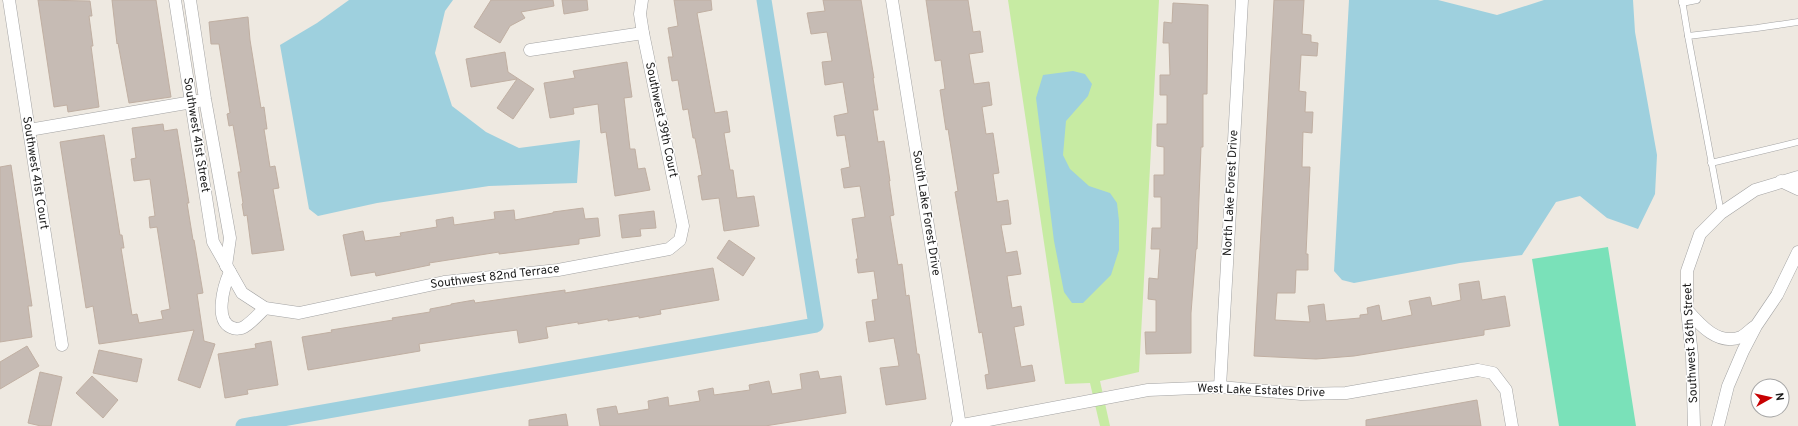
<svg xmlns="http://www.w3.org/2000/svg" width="1798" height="426" font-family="Overpass,sans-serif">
<rect width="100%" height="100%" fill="#eee9e1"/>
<!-- grass -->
<path fill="#c7eba3" d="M1008,0H1159L1139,372L1100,381L1110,426H1100L1090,383L1065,384Z"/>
<!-- pitch -->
<path fill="#7ae1b9" d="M1608,247L1636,426H1559L1532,259Z"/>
<!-- water -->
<g fill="#9ed0de">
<path d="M349,0H453L445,11L435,53L452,106L486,132L519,148L580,140L577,183L489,186L377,203L318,216L309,209L280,45L317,23Z"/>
<path d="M1349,0H1438L1497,15L1544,0H1633L1635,32L1657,155L1655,194L1638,229L1607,218L1580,196L1556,202L1522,255L1460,263L1354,283L1342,280L1334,271Z"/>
<path d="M1073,71L1085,74L1092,84L1088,96L1066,121L1063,155L1070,169L1089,186L1110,193L1117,203L1119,221V250L1111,275L1083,303H1072L1064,292L1054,241L1036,98L1043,75Z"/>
</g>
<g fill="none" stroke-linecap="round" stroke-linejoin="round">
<!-- canal -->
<path stroke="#9ed0de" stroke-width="15" d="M243,426L816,325L764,0"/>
</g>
<!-- building -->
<g fill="#c6bbb4" stroke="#c0afa2">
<path d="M38,0L90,1L92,16H89L93,46H91L99,107L68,112L67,105L54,107Z"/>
<path d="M112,0H156L171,97L129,103L118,43L117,44Z"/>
<path d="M491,0H553L554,6L521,12L525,18L510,26L500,43L474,27Z"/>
<path d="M562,0H587L588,10L564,14Z"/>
<path d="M674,0H711L712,10L697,13L715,113L727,111L730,132L724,133L730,170H733L737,198L754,196L759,226L724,231L719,198L702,200L698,176L702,175L695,138H693L688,109L683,110L678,80L672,81L668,57H673L668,28L678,26Z"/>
<path d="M823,0H861L874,78H873L878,110H873L878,142L884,141L890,181H889L894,215L890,216L898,265L902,264L906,296L909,295L917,354H919L926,399L886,405L880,368L899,366L894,338L869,342L866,322L875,321L872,300L878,299L874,271L858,273L856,259H858L852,219L865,217L860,186L844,188L841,169L850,167L845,135L837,136L834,116L848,113L843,82L825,85L822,62L832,61L827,32L811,34L807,13L825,11Z"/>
<path d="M926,0H968L973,32L980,31L983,52L969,54L974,84L989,82L992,105L982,107L986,134L993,133L999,173L993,174L997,202L1008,200L1011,224L1001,225L1006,253L1017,251L1021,274L1007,276L1012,308L1021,306L1024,325L1014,327L1021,367L1032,365L1035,381L987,389L985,375L989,374L982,332L979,333L955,192L958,191L948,129L946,130L940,90L945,89L941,60L935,61Z"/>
<path d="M1274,0H1304L1302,34L1311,35V42L1318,43L1317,56L1301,55L1299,91L1306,92L1305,112H1313L1312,133L1303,132L1302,167H1310L1306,254H1308V270H1296L1295,293H1277L1275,320L1310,322L1308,306L1324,304L1326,321L1360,318V315L1368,314L1367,308L1379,305L1382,321L1412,315L1409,301L1430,297L1432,306L1461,300L1459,284L1479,281L1482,300L1505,296L1510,326L1484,330V335L1354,356L1316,359L1254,356Z"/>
<path d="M1173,3L1208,5L1207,94H1203V147H1201L1197,249H1196L1191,313V353L1146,354L1145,332H1156V300L1148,299L1149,278L1158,279L1160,249H1151L1152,228H1161V197H1154V175H1164V147L1157,146V124H1167V95H1160V75H1170L1169,43H1163L1164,22L1172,23Z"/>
<path d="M248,17L250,40L261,108L264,107L267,129H264L270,167L275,166L279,188L273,189L284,250L252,254L247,215L244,216L242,204L243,203L238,172H241L233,125L229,126L227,114L230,113L219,44H211L209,22Z"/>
<path d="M505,52L508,72L534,89L513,119L497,108L517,79L471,87L466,59Z"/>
<path d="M627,62L632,97L624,98L630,149H635L638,169L645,168L650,190L615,196L606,132L601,133L598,104L573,108L574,114L550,118L544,83L575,78L573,71Z"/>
<path d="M163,124L164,131L177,129L189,203H187L193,240H194L203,293L197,294L204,341L215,344L200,388L178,380L194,330L99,344L93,306L86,308L60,142L104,135L120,235H122L124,248H121L132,315L137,314L139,323L163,319L161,311L170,309L157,227L150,228L149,217L155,216L150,179L134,181L131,159L136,158L132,128Z"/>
<path d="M11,165L32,306H28L32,337L0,342V167Z"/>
<path d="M583,208L585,219L598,218L600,236L579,239V244L499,254V252L429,263L430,265L376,276L375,272L351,276L343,235L363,231L365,241L401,236L400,233L437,227L436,220L453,217L454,225L495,219L494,212L514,210L515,220L553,213V212Z"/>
<path d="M654,211L656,228L640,229L641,236L622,238L619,215Z"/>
<path d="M729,240L755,258L743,276L717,258Z"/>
<path d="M713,268L719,300L660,310L661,314L639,318V316L608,321V319L578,324V322L546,327L548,338L519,343L517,330L487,334L419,344L420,351L308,370L302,337L332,332L331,330L393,320L392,318L430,312V309L451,305V304L474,300L475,303L565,290V293Z"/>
<path d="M271,341L278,385L247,390L248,394L225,398L218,354L256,348L255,344Z"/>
<path d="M27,346L39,366L0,389V362Z"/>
<path d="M99,350L142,359L137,382L93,373Z"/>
<path d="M818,371L820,379L841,376L846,413L765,426H600L597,409L616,406L618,414L649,409L648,401L668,397L669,406L700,401L698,391L713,388L714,395L750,390L749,385L769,381L772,394L802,389L800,374Z"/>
<path d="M40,372L62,377L51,426H41L28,423Z"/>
<path d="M92,376L118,400L103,418L76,393Z"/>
<path d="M1477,400L1481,426H1366V420Z"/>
<path d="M566,414L568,426H529V420Z"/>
</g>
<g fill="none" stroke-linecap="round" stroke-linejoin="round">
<!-- lane casing -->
<g stroke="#a3a3a3" stroke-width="7">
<g id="lane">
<path d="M1682,0L1688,36"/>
<path d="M1682,3L1697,0"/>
<path d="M1711,163L1798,142"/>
<path d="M1721,213L1688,36L1757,28L1798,22"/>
</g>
</g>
<!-- street casing -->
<g stroke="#a3a3a3" stroke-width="13">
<g id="street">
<path d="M9,0L62,345"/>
<path d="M175,0L213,242L242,293L265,308L299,313L444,282L558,270L669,249L680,240L683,226L643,33L640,14L642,0"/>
<path d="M190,0L205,99L230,238L226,266"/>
<path d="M892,0L960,426"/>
<path d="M530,50L643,33"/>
<path d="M29,130L198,101"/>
<path d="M1781,181L1798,189"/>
<path d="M230,272C224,285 213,322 233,328C236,329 241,329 244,327C252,322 259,314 265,308"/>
<path d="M1687,310C1700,325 1718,346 1741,337C1745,335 1750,330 1754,327"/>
<path d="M1220,387L1242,0"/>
<path d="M957,426L1148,390L1220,387L1301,394L1346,393L1478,370L1493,373L1506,390L1512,426"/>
<path d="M1694,426L1692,355L1687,310V271L1700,234L1721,213L1755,190L1798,177"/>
<path d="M1718,426L1728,386L1743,351L1756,326L1777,295L1798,252"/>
</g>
</g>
<!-- lane -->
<use href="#lane" stroke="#fff" stroke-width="6"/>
<!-- street -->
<use href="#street" stroke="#fff" stroke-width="12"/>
</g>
<g text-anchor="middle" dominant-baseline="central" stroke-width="3" stroke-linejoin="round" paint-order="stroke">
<!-- street labels -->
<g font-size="12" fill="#1c1c1c" stroke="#fff">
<text transform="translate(661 120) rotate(78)">Southwest 39th Court</text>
<text transform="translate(196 135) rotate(81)">Southwest 41st Street</text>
<text transform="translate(35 173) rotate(81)">Southwest 41st Court</text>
<text transform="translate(1231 193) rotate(-87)">North Lake Forest Drive</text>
<text transform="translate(926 213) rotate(81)">South Lake Forest Drive</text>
<text transform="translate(495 277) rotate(-7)">Southwest 82nd Terrace</text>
<text transform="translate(1691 343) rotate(-93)">Southwest 36th Street</text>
<text transform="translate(1261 391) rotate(2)">West Lake Estates Drive</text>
</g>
</g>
<!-- north arrow -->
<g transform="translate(1770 398) rotate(82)"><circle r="19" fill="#ffffff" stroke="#a4a4a4"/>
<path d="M0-3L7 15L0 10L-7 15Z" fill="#c70001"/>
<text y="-6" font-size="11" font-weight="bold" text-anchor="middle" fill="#1c1c1c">N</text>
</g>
</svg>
